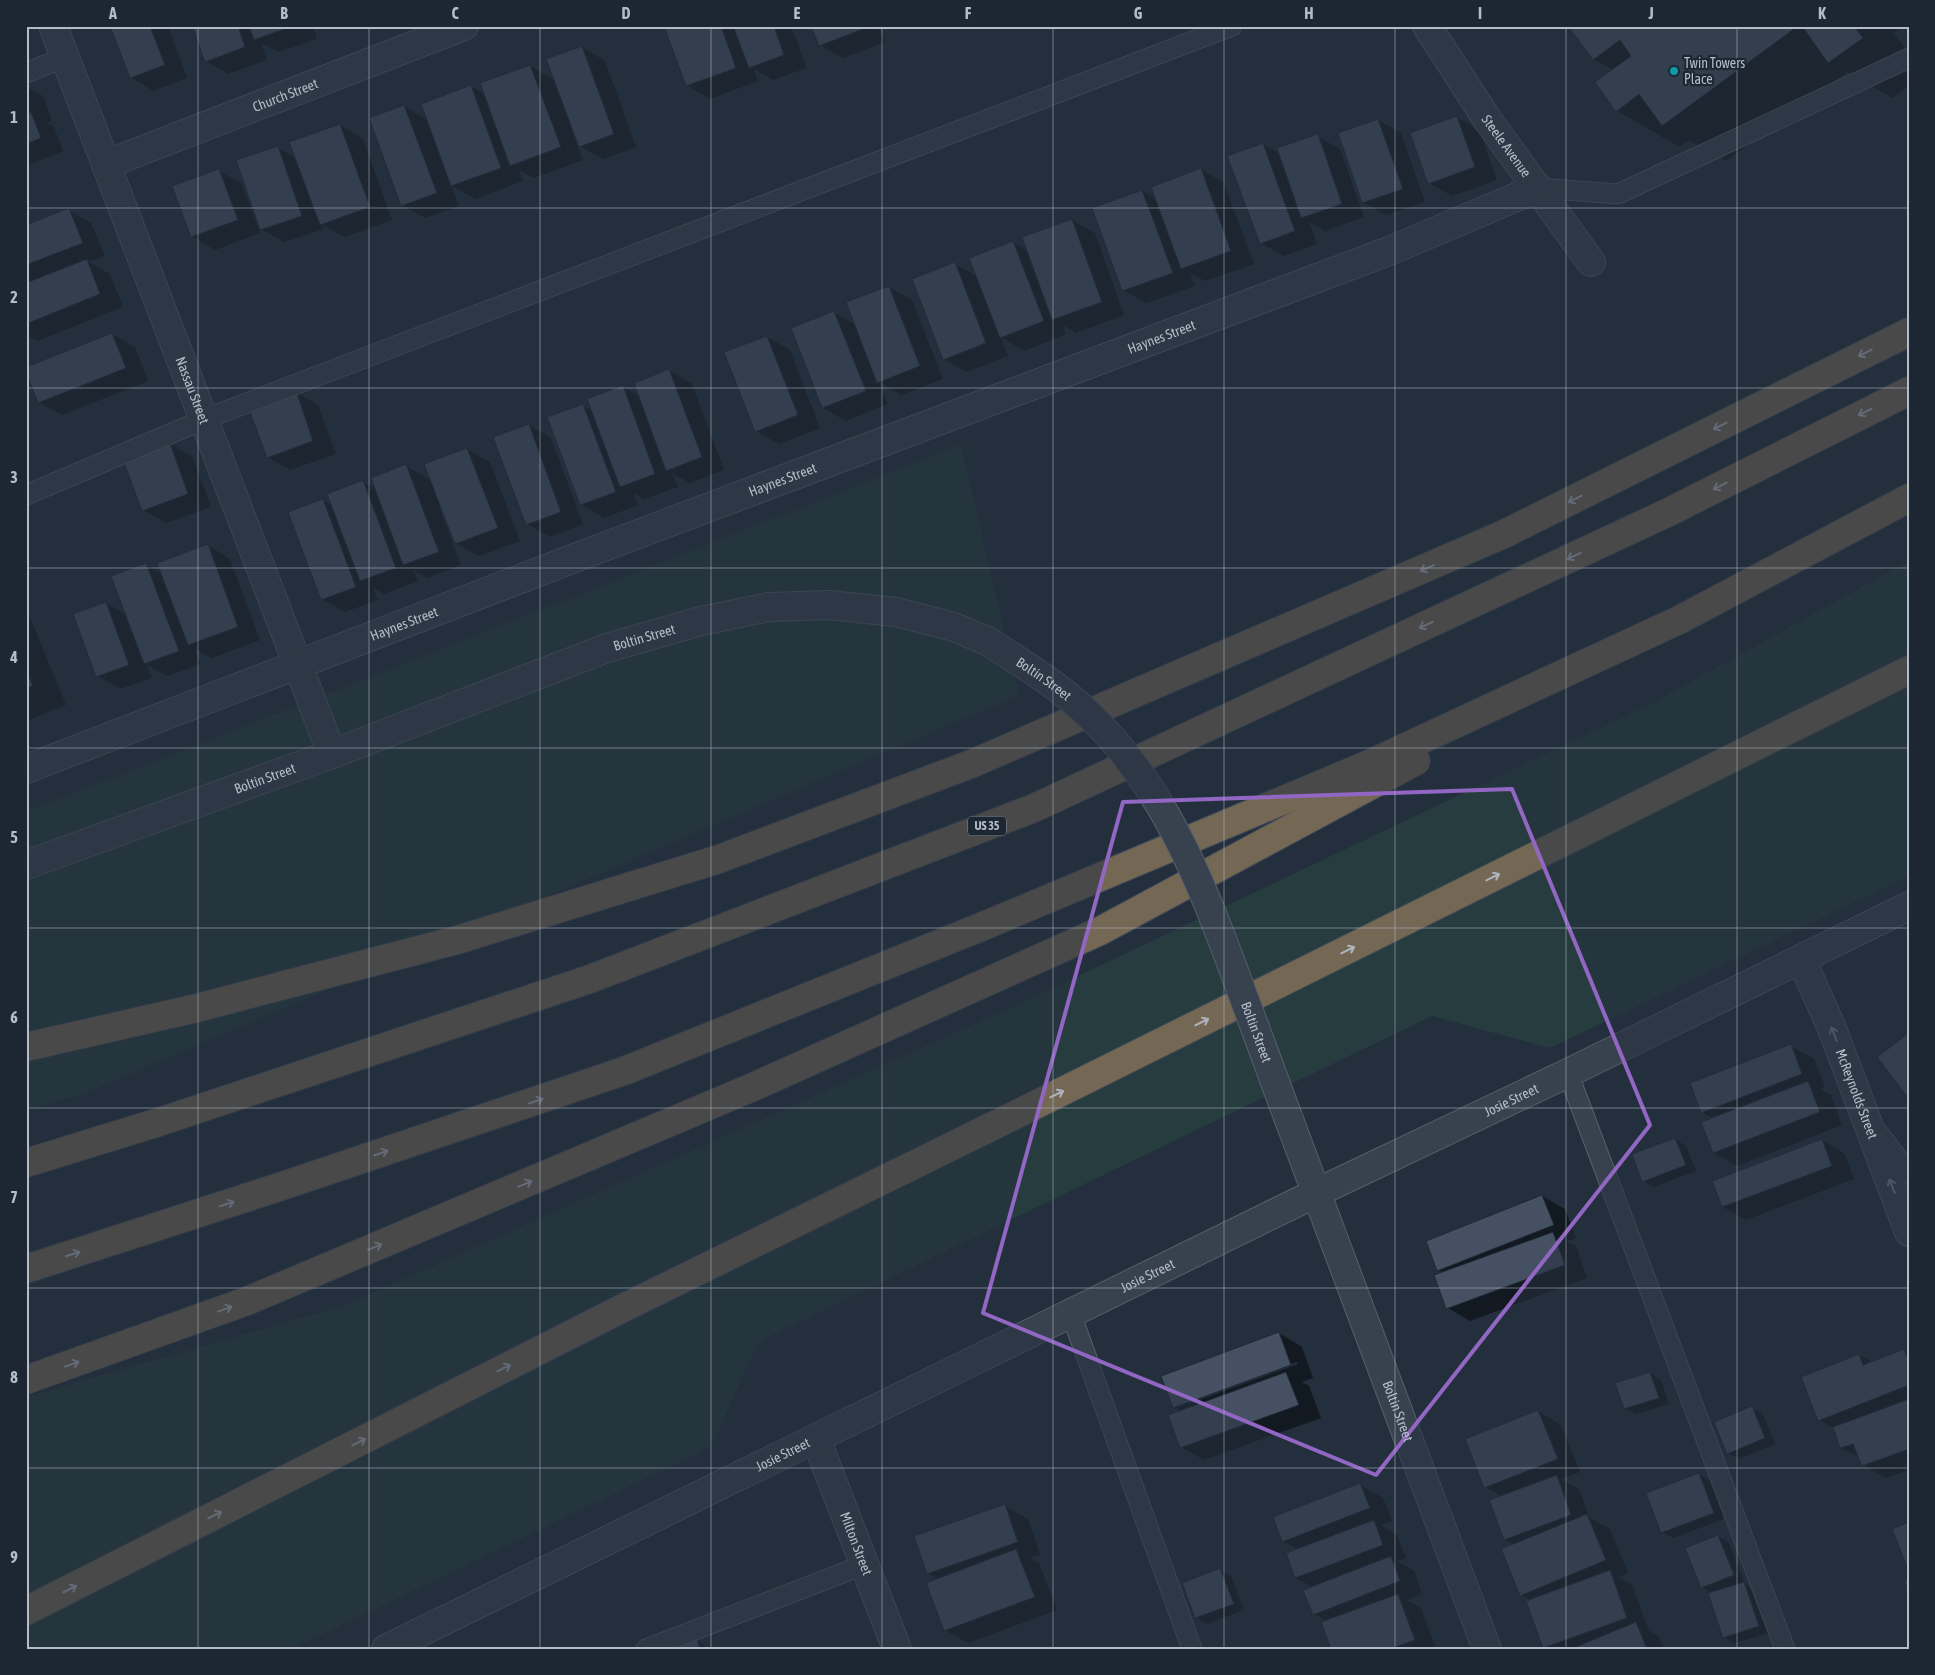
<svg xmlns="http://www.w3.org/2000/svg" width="1935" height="1675" font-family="'Asap Condensed',sans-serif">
<rect width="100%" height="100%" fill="#242f3e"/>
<!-- green -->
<g fill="#263c3f">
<path d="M961,445L1019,695L83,1094L26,1110V812Z"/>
<path d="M1909,561V876L1550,1048L1432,1016L758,1342L711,1447L292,1649H26V1397L346,1305L1013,1007L1651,704Z"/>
</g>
<!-- shadow -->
<g fill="#0007" fill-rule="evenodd">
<path d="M111,26H168L187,78L153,91L131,77Z"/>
<path d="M194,26H313L317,39L278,52L261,43L267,60L228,74L206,61Z"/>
<path d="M356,26H369L361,29Z"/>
<path d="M665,26H791L807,68L773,80L754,69L758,81L710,99L687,85Z"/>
<path d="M812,26H878L885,42L843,58L820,45Z"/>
<path d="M893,26H905L898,29Z"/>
<path d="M1570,26H1903L1894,33L1909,53V86L1892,98L1847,72L1726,161L1689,140L1680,147L1617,111L1613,70L1594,59Z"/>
<path d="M582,47L605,61L636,147L603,159L580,146L574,130L572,131L583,160L534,178L519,170L523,181L475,199L451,185L459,206L425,218L402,205L404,106L428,120L471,86L486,95L530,66L556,81Z"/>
<path d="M26,87L43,96L52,121L47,123L54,127L63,151L26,166Z"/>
<path d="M1456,117L1479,130L1497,180L1452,196L1429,183Z"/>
<path d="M1378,120L1401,133L1425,202L1386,215L1363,202Z"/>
<path d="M340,125L363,139L392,220L344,237L323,225L324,229L284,242L261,229L278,148L297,159Z"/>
<path d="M1317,136L1340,149L1364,217L1325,231L1309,222L1317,244L1284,256L1261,243L1262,144L1280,154Z"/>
<path d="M1201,169L1224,183L1254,264L1205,281L1190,273L1195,286L1146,303L1123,290L1142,191L1157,200Z"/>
<path d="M219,171L242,184L260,233L215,250L192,236Z"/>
<path d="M68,210L91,223L105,256L89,262L110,274L123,307L37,341L26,335V226Z"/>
<path d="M1072,220L1095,233L1124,315L1076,333L1063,325L1066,334L1024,351L1001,337L1008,356L967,372L944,359L955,264L978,277L1013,242L1028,251Z"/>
<path d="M889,287L912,300L943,379L901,395L879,382L888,404L846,421L823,408L834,313L856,325Z"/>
<path d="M112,334L135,347L148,381L62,415L39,402Z"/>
<path d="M767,337L790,350L820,428L779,444L756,431Z"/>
<path d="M669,370L692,384L724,470L690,483L672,473L678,487L644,499L633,493L638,505L604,518L581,504L583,405L593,411L622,387L641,397Z"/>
<path d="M296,392L318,405L336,454L290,470L268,457Z"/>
<path d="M529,425L551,438L583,524L550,537L527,524Z"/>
<path d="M170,444L193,457L211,507L166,523L143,510Z"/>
<path d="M467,449L490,462L520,541L479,556L456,543L441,506L439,507L461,565L427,578L413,570L418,581L384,594L373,587L378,600L345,612L322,599L323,500L334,507L363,482L376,490L406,466L432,481Z"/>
<path d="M208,545L230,559L260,640L212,658L195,649L201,664L167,676L146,664L152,678L120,689L98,676L106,603L127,615L146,565L163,574Z"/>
<path d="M26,607L66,705L26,721Z"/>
<path d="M1791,1046L1814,1059L1825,1087L1820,1089L1831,1095L1842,1125L1737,1166L1714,1153L1703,1123L1714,1119L1702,1112Z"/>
<path d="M1675,1139L1686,1146L1696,1171L1654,1187L1643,1181Z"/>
<path d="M1822,1140L1845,1154L1854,1179L1746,1220L1723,1207Z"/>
<path d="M1542,1196L1565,1209L1576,1238L1567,1242L1576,1246L1587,1278L1470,1321L1448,1308L1444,1273L1438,1270Z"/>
<path d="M1279,1333L1302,1347L1313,1378L1302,1382L1309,1386L1321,1418L1204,1460L1181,1447V1411L1174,1407ZM1297,1362L1298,1364L1188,1404V1401Z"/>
<path d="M1904,1350L1909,1353V1470L1886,1478L1863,1465L1860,1458L1841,1448L1835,1429L1819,1420L1859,1355L1872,1362Z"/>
<path d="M1650,1373L1661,1380L1669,1404L1636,1414L1625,1408Z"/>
<path d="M1752,1408L1763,1414L1775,1444L1739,1459L1728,1453Z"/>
<path d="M1538,1411L1561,1425L1580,1472L1561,1479L1579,1489L1589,1517L1610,1529L1628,1573L1619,1577L1632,1585L1649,1631L1659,1637L1664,1649L1544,1648L1531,1600L1521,1595L1515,1545L1505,1539L1502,1496L1485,1487Z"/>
<path d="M1699,1474L1710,1481L1724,1519L1673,1538L1662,1532Z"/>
<path d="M1360,1485L1383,1498L1392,1521L1381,1525L1397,1535L1406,1558L1397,1561L1414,1571L1422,1594L1407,1600L1421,1608L1436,1649H1332L1327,1621L1314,1614L1313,1587L1296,1578L1287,1554L1299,1550L1283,1541Z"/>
<path d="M1005,1506L1028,1519L1040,1555L1030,1558L1039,1563L1057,1610L968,1643L945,1630L939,1580L928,1573Z"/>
<path d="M1718,1536L1729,1543L1744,1582H1742L1755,1590L1769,1633L1735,1643L1724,1637L1712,1593L1702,1587Z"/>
<path d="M1220,1570L1231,1576L1244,1610L1207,1624L1196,1617Z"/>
<path d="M697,1640L709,1649H680Z"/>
</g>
<!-- building -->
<g fill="#455162" stroke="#1f2835">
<path d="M110,26H150L165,65L130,78Z"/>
<path d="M192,26H238L245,47L205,62Z"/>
<path d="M249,26H293L254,40Z"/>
<path d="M664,26H721L736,68L686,86Z"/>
<path d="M733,26H774L784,55L749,68Z"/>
<path d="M811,26H861L863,29L819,46Z"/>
<path d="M1568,26H1798L1662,126L1639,94L1616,112L1595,82L1631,56L1620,40L1593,60Z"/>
<path d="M1802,26H1854L1863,38L1828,63Z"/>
<path d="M582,46L614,134L579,147L546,59Z"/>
<path d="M530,65L561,147L510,166L480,83Z"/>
<path d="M471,85L501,168L451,186L421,104Z"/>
<path d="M404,105L437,193L401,206L369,118Z"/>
<path d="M31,112L41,138L26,144V114Z"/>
<path d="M1457,116L1475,167L1428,184L1410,133Z"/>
<path d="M1378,119L1403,189L1362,203L1338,133Z"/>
<path d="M340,124L370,207L320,225L289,142Z"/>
<path d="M1318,134L1342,204L1301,218L1277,148Z"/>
<path d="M1263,143L1295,231L1260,244L1227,156Z"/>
<path d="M278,146L302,216L260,230L236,160Z"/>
<path d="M1201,168L1231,251L1181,269L1151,187Z"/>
<path d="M219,169L238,220L191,237L172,186Z"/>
<path d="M1142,190L1173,273L1122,291L1092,208Z"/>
<path d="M69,208L83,243L26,265V225Z"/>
<path d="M1072,219L1102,302L1052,320L1022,237Z"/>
<path d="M1013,241L1044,321L1000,338L969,258Z"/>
<path d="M87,259L100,294L26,324V283Z"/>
<path d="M955,262L986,343L943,360L912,279Z"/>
<path d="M889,286L920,366L877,383L846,302Z"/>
<path d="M834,311L866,391L822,408L791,328Z"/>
<path d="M112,333L126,368L38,403L26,373V367Z"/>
<path d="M767,336L798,415L755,432L724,352Z"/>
<path d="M669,369L702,457L666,471L634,383Z"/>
<path d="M623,385L655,474L620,487L587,399Z"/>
<path d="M296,390L313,441L267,458L248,407Z"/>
<path d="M583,404L616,492L580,505L547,417Z"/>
<path d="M529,424L561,512L526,525L493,437Z"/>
<path d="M170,443L188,494L142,511L123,460Z"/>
<path d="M467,448L498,528L455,544L424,464Z"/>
<path d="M406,464L439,552L403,565L371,478Z"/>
<path d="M363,480L396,568L360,581L327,494Z"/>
<path d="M323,499L356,587L321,600L288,512Z"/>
<path d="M208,544L238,627L188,645L157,563Z"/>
<path d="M146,563L179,651L144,664L111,576Z"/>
<path d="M106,602L129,665L96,677L73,614Z"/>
<path d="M26,670L33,686L26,688Z"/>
<path d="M1909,1033V1098H1908L1877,1057Z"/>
<path d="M1791,1044L1802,1074L1701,1113L1690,1083Z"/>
<path d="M1808,1081L1820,1112L1713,1153L1701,1122Z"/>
<path d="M1675,1138L1686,1165L1642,1182L1632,1154Z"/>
<path d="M1822,1139L1832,1166L1722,1207L1712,1181Z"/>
<path d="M1542,1195L1554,1225L1437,1271L1426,1241Z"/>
<path d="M1553,1232L1565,1265L1446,1309L1434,1275Z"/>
<path d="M1279,1332L1291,1365L1173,1408L1161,1376Z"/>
<path d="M1904,1349L1909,1361V1385L1818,1421L1801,1377L1859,1354L1863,1365Z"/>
<path d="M1286,1372L1299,1405L1180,1448L1168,1415Z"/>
<path d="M1650,1372L1659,1398L1624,1409L1615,1383Z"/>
<path d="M1909,1399V1449L1862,1466L1853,1444L1840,1448L1833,1427Z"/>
<path d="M1752,1406L1765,1438L1727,1454L1714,1422Z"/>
<path d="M1538,1410L1558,1459L1484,1488L1465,1439Z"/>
<path d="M1699,1473L1714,1513L1661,1533L1646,1493Z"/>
<path d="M1557,1475L1571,1515L1504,1540L1489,1500Z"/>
<path d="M1360,1483L1370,1508L1282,1542L1273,1517Z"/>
<path d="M1005,1504L1018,1542L927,1574L914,1536Z"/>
<path d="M1587,1514L1606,1560L1520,1596L1501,1549Z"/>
<path d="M1374,1520L1383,1545L1295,1578L1286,1553Z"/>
<path d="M1909,1522V1569H1908L1892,1529Z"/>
<path d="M1718,1535L1734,1575L1701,1588L1685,1548Z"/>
<path d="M1016,1549L1035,1597L944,1631L926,1583Z"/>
<path d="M1391,1556L1400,1581L1313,1615L1303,1590Z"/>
<path d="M1220,1568L1234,1604L1195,1618L1182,1583Z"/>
<path d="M1610,1570L1627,1618L1543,1648L1526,1601Z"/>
<path d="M1909,1579V1593L1904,1581Z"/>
<path d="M1744,1582L1759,1626L1723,1638L1708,1593Z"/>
<path d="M1398,1594L1415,1640L1390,1649H1331L1321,1622Z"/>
<path d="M1636,1622L1647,1649H1571Z"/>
<path d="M697,1639L700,1649H678L677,1646Z"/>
</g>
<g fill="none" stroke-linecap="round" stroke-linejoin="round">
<!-- lane casing -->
<g stroke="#565f6c" stroke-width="21">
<g id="lane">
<path d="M26,73L65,57"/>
<path d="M1538,188L1618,194L1909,58"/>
<path d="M26,495L205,419L1232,26"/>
<path d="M1568,1073L1785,1649"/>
<path d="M1879,1134L1909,1173"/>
<path d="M1071,1314L1192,1649"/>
<path d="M646,1649L866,1564"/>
</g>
</g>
<!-- street casing -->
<g stroke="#565f6c" stroke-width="30">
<g id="street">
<path id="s1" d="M53,26L332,754"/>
<path id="s2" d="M1427,26L1489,122L1591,262"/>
<path id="s3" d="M107,164L464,26"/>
<path id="s4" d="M26,769L572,559L1389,251L1538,188"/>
<path id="s5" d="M26,865L332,754L607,648L701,621L769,607L829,605L896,612L954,627L989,642"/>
<path id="s6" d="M1801,959L1831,1026L1909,1232"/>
<path id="s7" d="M1288,1117L1487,1649"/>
<path id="s8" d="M816,1439L897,1649"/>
<path id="s9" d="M386,1649L1316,1193L1568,1073L1909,906"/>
</g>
</g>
<!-- highway casing -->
<g stroke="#434c59" stroke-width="30">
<g id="highway">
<path d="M26,1047L197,1008L457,940L719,859L971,764L1504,534L1909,332"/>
<path d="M26,1163L159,1122L590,979L1034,808L1669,512L1909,391"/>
<path d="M26,1269L279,1187L624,1071L981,927L1367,765L1679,620L1909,498"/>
<path d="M26,1380L247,1301L753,1087L1100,931L1416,761"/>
<path d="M26,1611L621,1309L1013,1116L1909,670"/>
</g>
</g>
<!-- lane -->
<use href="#lane" stroke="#38414e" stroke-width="19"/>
<!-- street -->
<use href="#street" stroke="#38414e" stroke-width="28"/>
<!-- highway -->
<use href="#highway" stroke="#746855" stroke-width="28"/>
<!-- street-bridge casing -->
<g stroke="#565f6c" stroke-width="30" stroke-linecap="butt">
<g id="street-bridge">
<path id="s10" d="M989,642C1023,664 1058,685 1087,713C1162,783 1199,877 1234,971C1252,1020 1270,1068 1288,1117"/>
</g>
</g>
<!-- street-bridge -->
<use href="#street-bridge" stroke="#38414e" stroke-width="28"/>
</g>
<!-- one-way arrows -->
<defs><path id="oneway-shaft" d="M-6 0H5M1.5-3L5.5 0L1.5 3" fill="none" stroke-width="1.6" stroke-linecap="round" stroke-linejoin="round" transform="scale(1.25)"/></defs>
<g stroke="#aeb4bd">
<use href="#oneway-shaft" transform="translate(1865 353) rotate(153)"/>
<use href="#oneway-shaft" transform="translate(1865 412) rotate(153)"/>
<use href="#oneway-shaft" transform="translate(1720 426) rotate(153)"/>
<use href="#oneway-shaft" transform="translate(1720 486) rotate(153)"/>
<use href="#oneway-shaft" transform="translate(1575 499) rotate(153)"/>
<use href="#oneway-shaft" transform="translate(1574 556) rotate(155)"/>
<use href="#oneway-shaft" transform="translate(1427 568) rotate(157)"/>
<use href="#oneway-shaft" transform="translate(1426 625) rotate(155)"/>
<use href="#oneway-shaft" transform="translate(1493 877) rotate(-26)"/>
<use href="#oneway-shaft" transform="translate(1348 950) rotate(-26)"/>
<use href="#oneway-shaft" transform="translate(1202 1022) rotate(-26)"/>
<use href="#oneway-shaft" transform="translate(1057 1094) rotate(-26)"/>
<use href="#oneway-shaft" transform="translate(536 1101) rotate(-19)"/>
<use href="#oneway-shaft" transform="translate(381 1153) rotate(-19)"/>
<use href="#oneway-shaft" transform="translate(525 1184) rotate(-23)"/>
<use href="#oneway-shaft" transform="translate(227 1204) rotate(-18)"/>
<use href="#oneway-shaft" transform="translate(375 1247) rotate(-23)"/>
<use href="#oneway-shaft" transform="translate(73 1254) rotate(-18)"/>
<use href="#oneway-shaft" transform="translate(225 1309) rotate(-20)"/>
<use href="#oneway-shaft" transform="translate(72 1364) rotate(-20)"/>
<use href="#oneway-shaft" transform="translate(504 1368) rotate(-27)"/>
<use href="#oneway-shaft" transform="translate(359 1442) rotate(-27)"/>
<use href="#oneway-shaft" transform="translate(215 1515) rotate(-27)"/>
<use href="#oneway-shaft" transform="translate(70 1589) rotate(-27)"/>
</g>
<g stroke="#7c8592">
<use href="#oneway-shaft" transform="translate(1834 1034) rotate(-111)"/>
<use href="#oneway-shaft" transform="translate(1892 1186) rotate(-111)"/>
</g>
<!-- marked area -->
<path d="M0 0H1935V1675H0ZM1512,789L1650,1125L1376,1475L983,1313L1123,802Z" fill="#242f3e" fill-opacity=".55" fill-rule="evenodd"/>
<path fill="none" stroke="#9266c3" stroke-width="4" stroke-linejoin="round" d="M1512,789L1650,1125L1376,1475L983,1313L1123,802Z"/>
<!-- grid -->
<path fill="none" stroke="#b4bcc9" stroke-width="1" stroke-opacity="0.55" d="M198,26V1649M369,26V1649M540,26V1649M711,26V1649M882,26V1649M1053,26V1649M1224,26V1649M1395,26V1649M1566,26V1649M1737,26V1649M26,208H1909M26,388H1909M26,568H1909M26,748H1909M26,928H1909M26,1108H1909M26,1288H1909M26,1468H1909"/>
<!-- markers -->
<circle fill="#0f9aa8" stroke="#1d2633" stroke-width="2" cx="1674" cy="71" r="5"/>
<g text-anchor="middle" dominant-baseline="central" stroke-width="4.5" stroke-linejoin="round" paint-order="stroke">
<!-- shield labels -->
<rect fill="#1d2633" stroke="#878f9c" stroke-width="1" x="968" y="816.5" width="38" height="19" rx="4"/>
<g font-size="12" font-weight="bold" fill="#b4bcc9">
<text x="987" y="826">US 35</text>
</g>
<!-- poi labels -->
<g font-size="14" fill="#b4bcc9" stroke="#1d2633" text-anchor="start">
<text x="1684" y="63">Twin Towers<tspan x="1684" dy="16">Place</tspan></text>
</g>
<!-- street labels -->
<g font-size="14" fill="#b4bcc9" stroke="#1d2633">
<text stroke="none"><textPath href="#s3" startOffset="191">Church Street</textPath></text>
<text stroke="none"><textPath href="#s2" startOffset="144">Steele Avenue</textPath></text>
<text stroke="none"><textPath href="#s4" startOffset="1215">Haynes Street</textPath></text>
<text stroke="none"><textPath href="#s1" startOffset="390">Nassau Street</textPath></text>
<text stroke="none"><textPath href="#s4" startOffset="810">Haynes Street</textPath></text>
<text stroke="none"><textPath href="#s4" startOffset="405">Haynes Street</textPath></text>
<text stroke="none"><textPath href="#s5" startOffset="659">Boltin Street</textPath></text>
<text stroke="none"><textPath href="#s10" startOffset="66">Boltin Street</textPath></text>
<text stroke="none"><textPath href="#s5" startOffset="254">Boltin Street</textPath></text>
<text stroke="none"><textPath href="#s10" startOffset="486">Boltin Street</textPath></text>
<text stroke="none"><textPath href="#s6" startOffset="146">McReynolds Street</textPath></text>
<text stroke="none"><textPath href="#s9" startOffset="1252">Josie Street</textPath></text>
<text stroke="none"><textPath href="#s9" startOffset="848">Josie Street</textPath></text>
<text stroke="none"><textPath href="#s7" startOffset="314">Boltin Street</textPath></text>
<text stroke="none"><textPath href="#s9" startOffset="442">Josie Street</textPath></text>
<text stroke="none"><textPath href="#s8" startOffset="112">Milton Street</textPath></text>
</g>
</g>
<!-- border -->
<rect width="1935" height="1675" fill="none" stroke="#1d2633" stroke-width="55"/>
<rect x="28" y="28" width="1880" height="1620" fill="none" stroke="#b4bcc9" stroke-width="2"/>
<g font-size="16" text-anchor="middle" font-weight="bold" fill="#b4bcc9">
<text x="113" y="19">A</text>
<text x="284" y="19">B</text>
<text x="455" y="19">C</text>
<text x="626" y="19">D</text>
<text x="797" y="19">E</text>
<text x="968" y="19">F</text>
<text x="1138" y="19">G</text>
<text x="1309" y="19">H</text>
<text x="1480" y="19">I</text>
<text x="1651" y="19">J</text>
<text x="1822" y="19">K</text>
<text x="14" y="123">1</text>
<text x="14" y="303">2</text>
<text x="14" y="483">3</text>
<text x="14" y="663">4</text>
<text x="14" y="843">5</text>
<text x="14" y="1023">6</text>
<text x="14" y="1203">7</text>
<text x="14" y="1383">8</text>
<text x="14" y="1563">9</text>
</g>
</svg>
